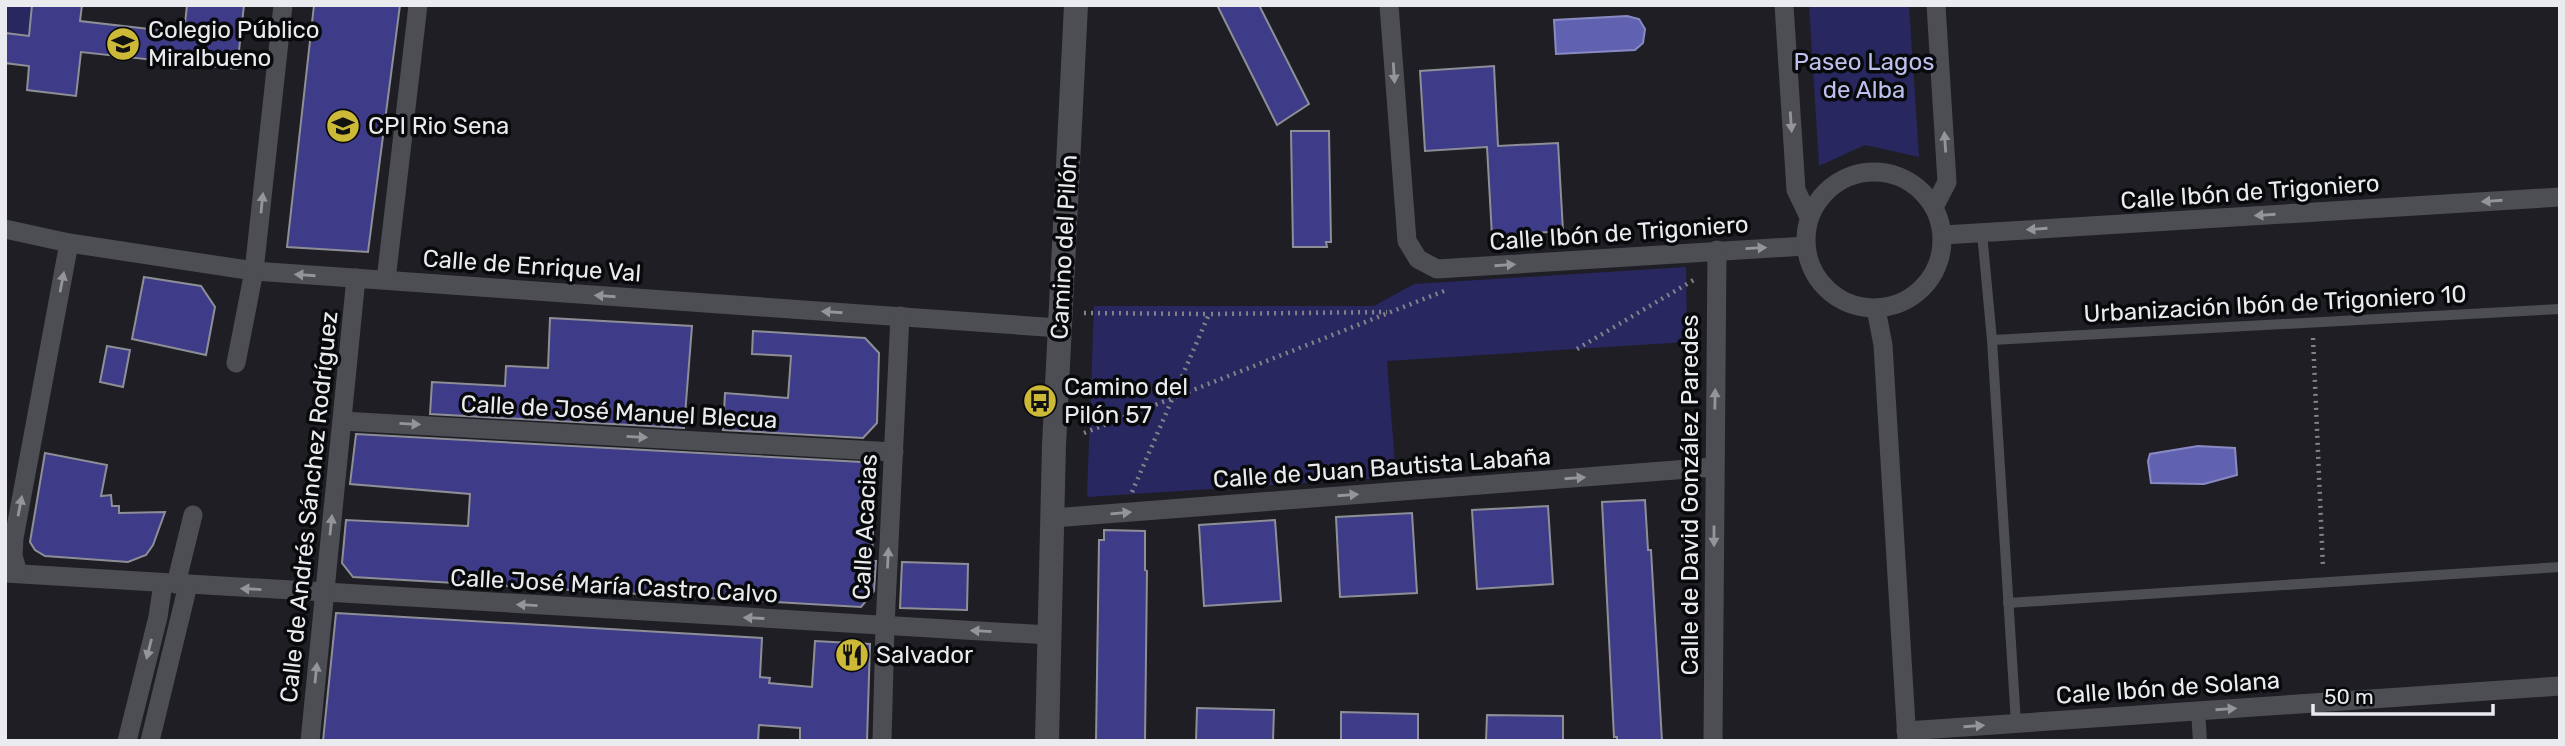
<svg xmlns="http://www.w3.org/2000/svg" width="2565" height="746" font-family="Rubik,sans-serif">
<rect width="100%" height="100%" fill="#1e1e24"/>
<!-- green -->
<g fill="#292760">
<path d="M5,5H32L29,36L5,33Z"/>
<path d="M1809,5H1909L1919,157L1865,145L1819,166Z"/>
<path d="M1686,267L1687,342L1387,361L1396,477L1087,497L1094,306H1374L1414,284Z"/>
</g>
<!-- water -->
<g fill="#6061b1" stroke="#898ac4" stroke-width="2">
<path d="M1627,16L1639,19L1645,29L1643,43L1635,50L1556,54L1554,20Z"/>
<path d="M2198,446L2235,448L2237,475L2204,484L2151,483L2148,461L2150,454Z"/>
</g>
<!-- building -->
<g fill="#3e3c88" stroke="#8e8f96" stroke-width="2">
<path d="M32,5H82L80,21L184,33L187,5H244L237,69L81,52L76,96L27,90L29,66L5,63V33L29,36Z"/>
<path d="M314,5H400L368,252L287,247Z"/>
<path d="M1217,5H1259L1309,104L1277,125Z"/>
<path d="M1494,66L1498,146L1558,143L1563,231L1492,236L1487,147L1425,151L1420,71Z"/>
<path d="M1291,131H1329L1331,242H1326L1327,247H1293Z"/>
<path d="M144,277L201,286L215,307L206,355L132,339Z"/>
<path d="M550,318L692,326L684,428L430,414L432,382L505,386L506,366L548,368Z"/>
<path d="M753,331L865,338L879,353L877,423L863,438L723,430L725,393L788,398L791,356L752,354Z"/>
<path d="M107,346L130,350L123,387L100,382Z"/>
<path d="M356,434L862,462L875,478L872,561H876L874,591L861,607L353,577L342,563L346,520L468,526L470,494L350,484Z"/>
<path d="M45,453L107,465L101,496L111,495L112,506H119V513L165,512L153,545L146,555L128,562L45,556L35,550L30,542L31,536Z"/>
<path d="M1645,500L1648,550H1651L1662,741H1617V737H1614L1602,502Z"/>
<path d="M1548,506L1553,584L1477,589L1472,510Z"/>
<path d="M1412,513L1417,593L1340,597L1336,517Z"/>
<path d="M1275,520L1281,601L1204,606L1199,525Z"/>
<path d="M1104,530L1145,531V570L1147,571L1145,741H1096L1099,540H1104Z"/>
<path d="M902,562L968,564L967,610L900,608Z"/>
<path d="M336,613L762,638L760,677L770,678L769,683L812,687L815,641L870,644L867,741H800V728L759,725L758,741H323Z"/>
<path d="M1197,708L1274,710L1273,741H1196Z"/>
<path d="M1341,712L1418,714V741H1341Z"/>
<path d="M1487,715L1563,716V741H1486Z"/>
</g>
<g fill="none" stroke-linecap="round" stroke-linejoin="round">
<!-- path -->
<g stroke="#828287" stroke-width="4.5" stroke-dasharray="2 5" stroke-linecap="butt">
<path d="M1084,313L1209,314"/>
<path d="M2313,338L2323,567"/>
<path d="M1577,349L1697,278"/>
<path d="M1084,433L1444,291"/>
<path d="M1132,492L1209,314L1387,312"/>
</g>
<!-- service -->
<g stroke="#4d4e54" stroke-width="10">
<path d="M1982,233L1992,340L2016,723"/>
<path d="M1992,340L2560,309"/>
<path d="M2008,603L2560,567"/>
</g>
<!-- pedestrian -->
<path stroke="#4d4e54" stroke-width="14" d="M2198,711L2200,741"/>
<!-- minor -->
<g stroke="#4d4e54" stroke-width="19">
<path d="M1389,5L1407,241L1418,259L1437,269L1805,246"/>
<path d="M1784,5L1796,190L1809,217"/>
<circle cx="1874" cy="240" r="68"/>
<path d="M1934,207L1947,182L1936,5"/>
<path d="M5,229L69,243L254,271L1059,328"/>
<path d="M1943,235L2560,197"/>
<path d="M386,280L418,5"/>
<path d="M1876,309L1883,345L1907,741"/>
<path d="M236,363L254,271L283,5"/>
<path d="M342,421L894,452"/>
<path d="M1053,518L1714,467"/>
<path d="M5,573L1049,635"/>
<path d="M18,573L13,556L14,538L69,243"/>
<path d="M176,584L193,515"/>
<path d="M1906,731L2560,686"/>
<path d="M127,741L158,617L163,583"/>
<path d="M150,741L188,585"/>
<path d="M310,741L356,278"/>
<path d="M882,741L885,626L900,316"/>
<path d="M1713,741L1717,250"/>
</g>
<!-- tertiary -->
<path stroke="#4d4e54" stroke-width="24" d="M1047,741L1054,445L1076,5"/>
</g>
<!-- one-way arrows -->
<defs><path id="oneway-solid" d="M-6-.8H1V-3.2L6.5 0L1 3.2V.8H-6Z" transform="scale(1.75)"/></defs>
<g fill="#94959a">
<use href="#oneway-solid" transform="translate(1394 73) rotate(86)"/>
<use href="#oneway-solid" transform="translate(1791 122) rotate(86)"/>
<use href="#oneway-solid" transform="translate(1945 142) rotate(-94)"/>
<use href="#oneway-solid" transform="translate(2492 201) rotate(176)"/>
<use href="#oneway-solid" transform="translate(262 203) rotate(-84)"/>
<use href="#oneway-solid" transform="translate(2265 215) rotate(176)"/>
<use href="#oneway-solid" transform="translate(2037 229) rotate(176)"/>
<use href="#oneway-solid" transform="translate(1756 248) rotate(-3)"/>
<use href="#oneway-solid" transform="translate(1505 265) rotate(-4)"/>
<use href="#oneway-solid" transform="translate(305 275) rotate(-176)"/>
<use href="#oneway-solid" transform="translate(62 282) rotate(-79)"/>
<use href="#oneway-solid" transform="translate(605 296) rotate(-176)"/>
<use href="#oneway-solid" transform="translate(832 312) rotate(-176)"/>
<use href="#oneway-solid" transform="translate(1715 399) rotate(-89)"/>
<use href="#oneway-solid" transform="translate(410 424) rotate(3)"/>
<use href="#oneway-solid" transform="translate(637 437) rotate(3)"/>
<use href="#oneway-solid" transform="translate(1575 478) rotate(-4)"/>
<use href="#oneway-solid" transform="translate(1348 495) rotate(-4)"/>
<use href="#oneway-solid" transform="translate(20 506) rotate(-79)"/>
<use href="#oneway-solid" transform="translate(1121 513) rotate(-5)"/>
<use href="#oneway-solid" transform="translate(331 525) rotate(-84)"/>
<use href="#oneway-solid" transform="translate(1714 536) rotate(90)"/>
<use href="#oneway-solid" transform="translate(888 558) rotate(-87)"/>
<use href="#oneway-solid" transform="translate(251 589) rotate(-177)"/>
<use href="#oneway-solid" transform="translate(527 605) rotate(-177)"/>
<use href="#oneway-solid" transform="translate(754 618) rotate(-177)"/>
<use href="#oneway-solid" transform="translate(981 631) rotate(-177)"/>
<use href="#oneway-solid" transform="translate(149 649) rotate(104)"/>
<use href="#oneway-solid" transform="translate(316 673) rotate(-84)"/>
<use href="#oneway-solid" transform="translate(2226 709) rotate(-4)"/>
<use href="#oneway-solid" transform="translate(1974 726) rotate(-4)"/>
</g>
<!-- icons -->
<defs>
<g id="school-disc" transform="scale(1.75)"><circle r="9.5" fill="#ccb938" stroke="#08090b"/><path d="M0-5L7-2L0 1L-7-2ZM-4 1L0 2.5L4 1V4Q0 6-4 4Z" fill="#111"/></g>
<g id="bus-disc" transform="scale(1.75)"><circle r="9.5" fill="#ccb938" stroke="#08090b"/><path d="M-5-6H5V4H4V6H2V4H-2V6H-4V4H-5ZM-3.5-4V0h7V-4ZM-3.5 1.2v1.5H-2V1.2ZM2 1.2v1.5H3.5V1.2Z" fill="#111"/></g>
<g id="restaurant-disc" transform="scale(1.75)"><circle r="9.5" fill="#ccb938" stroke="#08090b"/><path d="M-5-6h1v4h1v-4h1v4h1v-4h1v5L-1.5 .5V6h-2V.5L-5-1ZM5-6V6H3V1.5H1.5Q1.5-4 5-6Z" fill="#111"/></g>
</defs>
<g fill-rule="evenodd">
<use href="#school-disc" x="123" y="44"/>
<use href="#school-disc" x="343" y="126"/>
<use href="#bus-disc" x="1040" y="401"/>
<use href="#restaurant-disc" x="852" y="655"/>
</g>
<g text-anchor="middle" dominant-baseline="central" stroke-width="7" stroke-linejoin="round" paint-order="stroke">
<!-- poi labels -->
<g font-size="24" fill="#eaebef" stroke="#08090b" text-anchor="start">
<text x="148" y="30">Colegio Público<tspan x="148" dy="28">Miralbueno</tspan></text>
<text x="368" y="126">CPI Rio Sena</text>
<text x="1064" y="387">Camino del<tspan x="1064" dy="28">Pilón 57</tspan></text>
<text x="876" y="655">Salvador</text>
</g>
<!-- park labels -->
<g font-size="24" fill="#bcc0ec" stroke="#08090b">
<text x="1864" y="62">Paseo Lagos<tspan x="1864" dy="28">de Alba</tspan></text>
</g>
<!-- street labels -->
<g font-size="24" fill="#eaebef" stroke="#08090b">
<text transform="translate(2250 192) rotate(-4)">Calle Ibón de Trigoniero</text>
<text transform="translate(1619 233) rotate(-4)">Calle Ibón de Trigoniero</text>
<text transform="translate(1064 247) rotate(-87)">Camino del Pilón</text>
<text transform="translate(532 266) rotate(4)">Calle de Enrique Val</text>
<text transform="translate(2275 304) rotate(-3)">Urbanización Ibón de Trigoniero 10</text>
<text transform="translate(619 412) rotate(3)">Calle de José Manuel Blecua</text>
<text transform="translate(1382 468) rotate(-4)">Calle de Juan Bautista Labaña</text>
<text transform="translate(1690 495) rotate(-90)">Calle de David González Paredes</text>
<text transform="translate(309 507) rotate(-84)">Calle de Andrés Sánchez Rodríguez</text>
<text transform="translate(865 527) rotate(-87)">Calle Acacias</text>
<text transform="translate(614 586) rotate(3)">Calle José María Castro Calvo</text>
<text transform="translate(2168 688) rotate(-4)">Calle Ibón de Solana</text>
</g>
</g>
<!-- border -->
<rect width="2565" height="746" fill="none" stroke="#eaebef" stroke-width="14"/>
<!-- scale -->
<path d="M2313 704v10h180v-10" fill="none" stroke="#eaebef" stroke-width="3.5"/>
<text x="2324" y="704" font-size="21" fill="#eaebef" stroke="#08090b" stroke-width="5" paint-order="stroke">50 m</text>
</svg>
